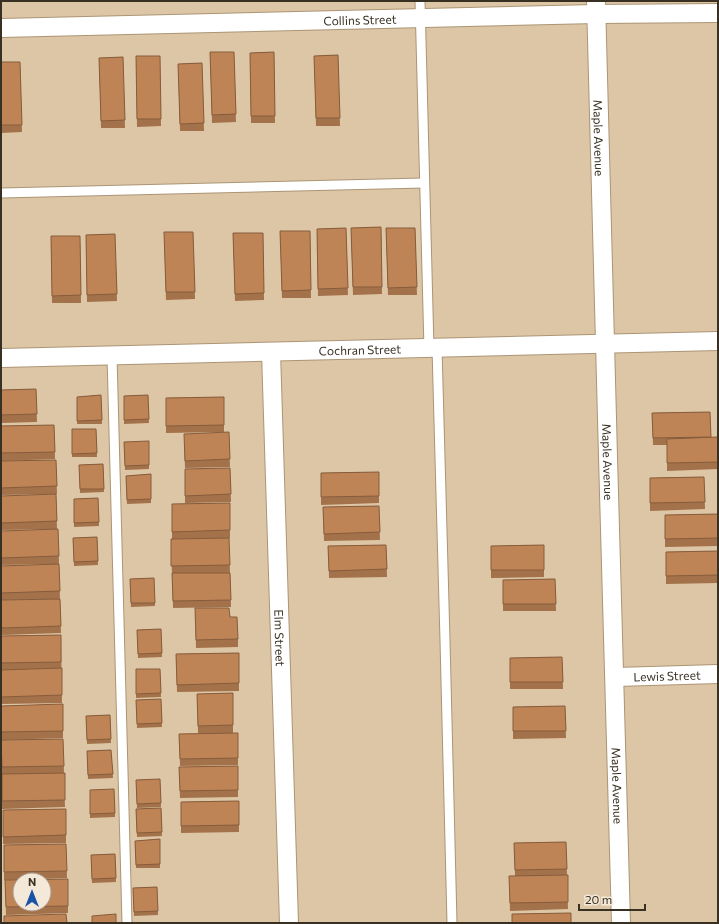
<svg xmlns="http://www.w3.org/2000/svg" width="719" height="924" font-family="Commissioner,sans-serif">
<rect width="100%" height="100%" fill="#ddc6a5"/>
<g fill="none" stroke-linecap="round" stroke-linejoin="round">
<!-- lane casing -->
<g stroke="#ab9575" stroke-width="11">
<g id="lane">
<path d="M420,1L429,349"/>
<path d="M1,193L424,183"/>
<path d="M437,348C443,540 447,731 452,923"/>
<path d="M112,356L127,923"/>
</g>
</g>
<!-- street casing -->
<g stroke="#ab9575" stroke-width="20">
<g id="street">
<path id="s1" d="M596,1C602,308 614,616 621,923"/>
<path id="s2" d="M1,28L596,14L718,13"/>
<path id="s3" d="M271,352L289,923"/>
<path id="s4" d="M1,358L718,341"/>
<path id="s5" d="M616,677L718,674"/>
</g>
</g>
<!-- lane -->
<use href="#lane" stroke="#fff" stroke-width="9"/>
<!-- street -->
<use href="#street" stroke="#fff" stroke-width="18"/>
</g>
<!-- wall -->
<g fill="#a4724a">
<path d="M210,52H234L236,122L212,123Z"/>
<path d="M274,52L275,123H251L250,53Z"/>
<path d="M338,55L340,126H316L314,56Z"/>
<path d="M136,56H160L161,126L137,127Z"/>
<path d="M123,57L125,128H101L99,58Z"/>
<path d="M1,62H20L22,132L1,133Z"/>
<path d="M202,63L204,131H180L178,64Z"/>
<path d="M381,227L382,294L353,295L351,228Z"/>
<path d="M346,228L348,295L318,296L317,229Z"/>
<path d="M386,228H415L417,295H388Z"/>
<path d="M280,231H310L311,298H282Z"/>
<path d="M164,232H193L195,299L166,300Z"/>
<path d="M233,233H263L264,300L235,301Z"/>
<path d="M115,234L117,301L87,302L86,235Z"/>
<path d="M51,236H80L81,303H52Z"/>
<path d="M36,389L37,422L1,423V390Z"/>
<path d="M101,395L102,424H77V397Z"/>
<path d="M148,395L149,423L124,424V396Z"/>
<path d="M224,397V432L166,433V398Z"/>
<path d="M710,412L711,438L718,437V469L667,471V445H653L652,413Z"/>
<path d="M54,425L55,459L1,461V426Z"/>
<path d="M72,429H96L97,457H72Z"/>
<path d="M229,432L230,467L185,468L184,441Z"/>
<path d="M124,442L149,465V469L125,470Z"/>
<path d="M56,460L57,494L1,495V461Z"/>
<path d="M103,464L104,492L80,493L79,465Z"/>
<path d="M230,468L231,502L185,503V469Z"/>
<path d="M379,472V503L321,505V473Z"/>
<path d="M151,474V503L127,504L126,476Z"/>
<path d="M704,477L705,509L650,511V478Z"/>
<path d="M56,494L57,529L1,530V496Z"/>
<path d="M98,498L99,526L74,527V499Z"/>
<path d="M230,503V538L172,539V504Z"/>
<path d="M379,506L380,540L324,541L323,507Z"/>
<path d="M718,514V546L665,547V515Z"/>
<path d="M58,529L59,564L1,565V531Z"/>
<path d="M97,537L98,565L74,566L73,538Z"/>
<path d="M229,538L231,607L173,608L171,539Z"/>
<path d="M386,545L387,577L329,578L328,546Z"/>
<path d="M544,545V577L491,578V546Z"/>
<path d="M718,551V583L666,584V552Z"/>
<path d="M59,564L60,599L1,600V566Z"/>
<path d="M154,578L155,606L131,607L130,579Z"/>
<path d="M555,579L556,611H503V580Z"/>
<path d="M60,599L61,633L3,635L1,634V601Z"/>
<path d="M195,608L230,617L238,639V647L196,648Z"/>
<path d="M161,629L162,657L138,658L137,630Z"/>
<path d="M61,635L62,703L1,704V636Z"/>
<path d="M239,653V691L177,692L176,654Z"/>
<path d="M562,657L563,689H510V658Z"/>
<path d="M136,669H160L161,697L136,698Z"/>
<path d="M233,693V733H198L197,694Z"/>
<path d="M161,699L162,727L137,728L136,700Z"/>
<path d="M63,704V738L1,740V706Z"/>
<path d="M565,706L566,738L513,739V707Z"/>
<path d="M110,715L111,743L87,744L86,716Z"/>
<path d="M238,733V765L180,766L179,734Z"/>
<path d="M63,739L65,807L2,809L1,740Z"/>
<path d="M111,750L113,778L88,779L87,751Z"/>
<path d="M238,766V797L180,798L179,767Z"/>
<path d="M160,779L161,807L137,808L136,780Z"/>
<path d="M90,790L115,813V817L90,818Z"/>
<path d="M239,801V832L181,833V802Z"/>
<path d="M161,808L162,836L137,837L136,809Z"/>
<path d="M66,809V843L3,844V810Z"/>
<path d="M160,839V868H136L135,841Z"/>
<path d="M566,842L568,909L510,911L509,876H515L514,843Z"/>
<path d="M66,844L67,878L4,880V845Z"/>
<path d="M115,854L116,882L92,883L91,855Z"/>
<path d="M68,879V913L6,915L5,880Z"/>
<path d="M157,887L158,915L134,916L133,888Z"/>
</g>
<!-- building -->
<g fill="#bf8456" stroke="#865c3c" fill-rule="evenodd">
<path d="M210,52H234L236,114L212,115Z"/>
<path d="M274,52L275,116H251L250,53Z"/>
<path d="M338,55L340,118H316L314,56Z"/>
<path d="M136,56H160L161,119H137Z"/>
<path d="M123,57L125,120L101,121L99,58Z"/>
<path d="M1,62H20L22,125H1Z"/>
<path d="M202,63L204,123L180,124L178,64Z"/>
<path d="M381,227L382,287H353L351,228Z"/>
<path d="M346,228L348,288L318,289L317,229Z"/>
<path d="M386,228H415L417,287L388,288Z"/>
<path d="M280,231H310L311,290L282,291Z"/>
<path d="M164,232H193L195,292H166Z"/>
<path d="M233,233H263L264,293L235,294Z"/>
<path d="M115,234L117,294L87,295L86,235Z"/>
<path d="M51,236H80L81,295L52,296Z"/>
<path d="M36,389L37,414L1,415V390Z"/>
<path d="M101,395L102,420L77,421V397Z"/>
<path d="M148,395L149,419L124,420V396Z"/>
<path d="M224,397V425L166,426V398Z"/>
<path d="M710,412L711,437L653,438L652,413Z"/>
<path d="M54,425L55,452L1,453V426Z"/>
<path d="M72,429H96L97,453L72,454Z"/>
<path d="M229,432L230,459L185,461L184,434Z"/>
<path d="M718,437V462L667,463V439Z"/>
<path d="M149,441V465L125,466L124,442Z"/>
<path d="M56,460L57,486L1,488V461Z"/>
<path d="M103,464L104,489H80L79,465Z"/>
<path d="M230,468L231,494L185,496V469Z"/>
<path d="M379,472V496L321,497V473Z"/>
<path d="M151,474V499L127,500L126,476Z"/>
<path d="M704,477L705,502L650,503V478Z"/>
<path d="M56,494L57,521L1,523V496Z"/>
<path d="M98,498L99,522L74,523V499Z"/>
<path d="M230,503V530L172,532V504Z"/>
<path d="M379,506L380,532L324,534L323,507Z"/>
<path d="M718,514V538L665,539V515Z"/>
<path d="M58,529L59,556L1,558V531Z"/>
<path d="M97,537L98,561L74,562L73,538Z"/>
<path d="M229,538L230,565L171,566V539Z"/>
<path d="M386,545L387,569L329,571L328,546Z"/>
<path d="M544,545V570H491V546Z"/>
<path d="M718,551V575L666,576V552Z"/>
<path d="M59,564L60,591L1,593V566Z"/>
<path d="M172,573H230L231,600L173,601Z"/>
<path d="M154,578L155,603H131L130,579Z"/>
<path d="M555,579L556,604H503V580Z"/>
<path d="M60,599L61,626L3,628L1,626V601L2,600Z"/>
<path d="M195,608H229L230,617H237L238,639L196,640Z"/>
<path d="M161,629L162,653L138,654L137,630Z"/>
<path d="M61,635V662L1,663V636Z"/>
<path d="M239,653V683L177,685L176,654Z"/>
<path d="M562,657L563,682H510V658Z"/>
<path d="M62,668V695L1,697V670Z"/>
<path d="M136,669H160L161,693L136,694Z"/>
<path d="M233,693V725L198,726L197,694Z"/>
<path d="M161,699L162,723L137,724L136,700Z"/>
<path d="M63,704V731L1,732V706Z"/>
<path d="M565,706L566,731H513V707Z"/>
<path d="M110,715L111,739L87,740L86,716Z"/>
<path d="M238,733V758L180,759L179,734Z"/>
<path d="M63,739L64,766L2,767L1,740Z"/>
<path d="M111,750L113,774L88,775L87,751Z"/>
<path d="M238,766V790L180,791L179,767Z"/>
<path d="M65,773V800L2,801V774Z"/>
<path d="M160,779L161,803L137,804L136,780Z"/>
<path d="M114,789L115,813L90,814V790Z"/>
<path d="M239,801V825L181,826V802Z"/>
<path d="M161,808L162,832L137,833L136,809Z"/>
<path d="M66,809V835L3,837V810Z"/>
<path d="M160,839V864L136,865L135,841Z"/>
<path d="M566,842L567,869L515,870L514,843Z"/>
<path d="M66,844L67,871L4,872V845Z"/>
<path d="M115,854L116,878L92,879L91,855Z"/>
<path d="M568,875V902L510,903L509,876Z"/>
<path d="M68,879V906L6,907L5,880ZM20,880H44V904H20Z"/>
<path d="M157,887L158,911L134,912L133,888Z"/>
<path d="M571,913V923H512V914Z"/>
<path d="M66,914L67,923H4V916Z"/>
<path d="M116,914V923H92V916Z"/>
</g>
<g text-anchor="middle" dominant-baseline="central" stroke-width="3.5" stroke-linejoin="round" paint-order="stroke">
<!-- street labels -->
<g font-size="12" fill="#383022" stroke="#f4e9d8">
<text stroke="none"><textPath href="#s2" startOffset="359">Collins Street</textPath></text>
<text stroke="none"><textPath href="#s1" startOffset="137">Maple Avenue</textPath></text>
<text stroke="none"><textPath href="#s4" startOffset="359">Cochran Street</textPath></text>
<text stroke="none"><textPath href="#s1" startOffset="461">Maple Avenue</textPath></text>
<text stroke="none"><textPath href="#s3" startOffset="286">Elm Street</textPath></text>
<text stroke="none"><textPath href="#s5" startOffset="51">Lewis Street</textPath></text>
<text stroke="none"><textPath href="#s1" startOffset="785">Maple Avenue</textPath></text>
</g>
</g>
<!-- border -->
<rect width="719" height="924" fill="none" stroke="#383022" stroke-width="4"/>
<!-- north arrow -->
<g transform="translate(32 892)"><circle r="19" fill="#f4e9d8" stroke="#a99f8f"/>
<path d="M0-3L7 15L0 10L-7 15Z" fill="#1854a5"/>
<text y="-6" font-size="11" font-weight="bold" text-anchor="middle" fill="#383022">N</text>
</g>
<!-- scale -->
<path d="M579 904v6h66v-6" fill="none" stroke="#383022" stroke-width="2"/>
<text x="585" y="904" font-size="12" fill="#383022" stroke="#f4e9d8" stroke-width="3" paint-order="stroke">20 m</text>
</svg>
